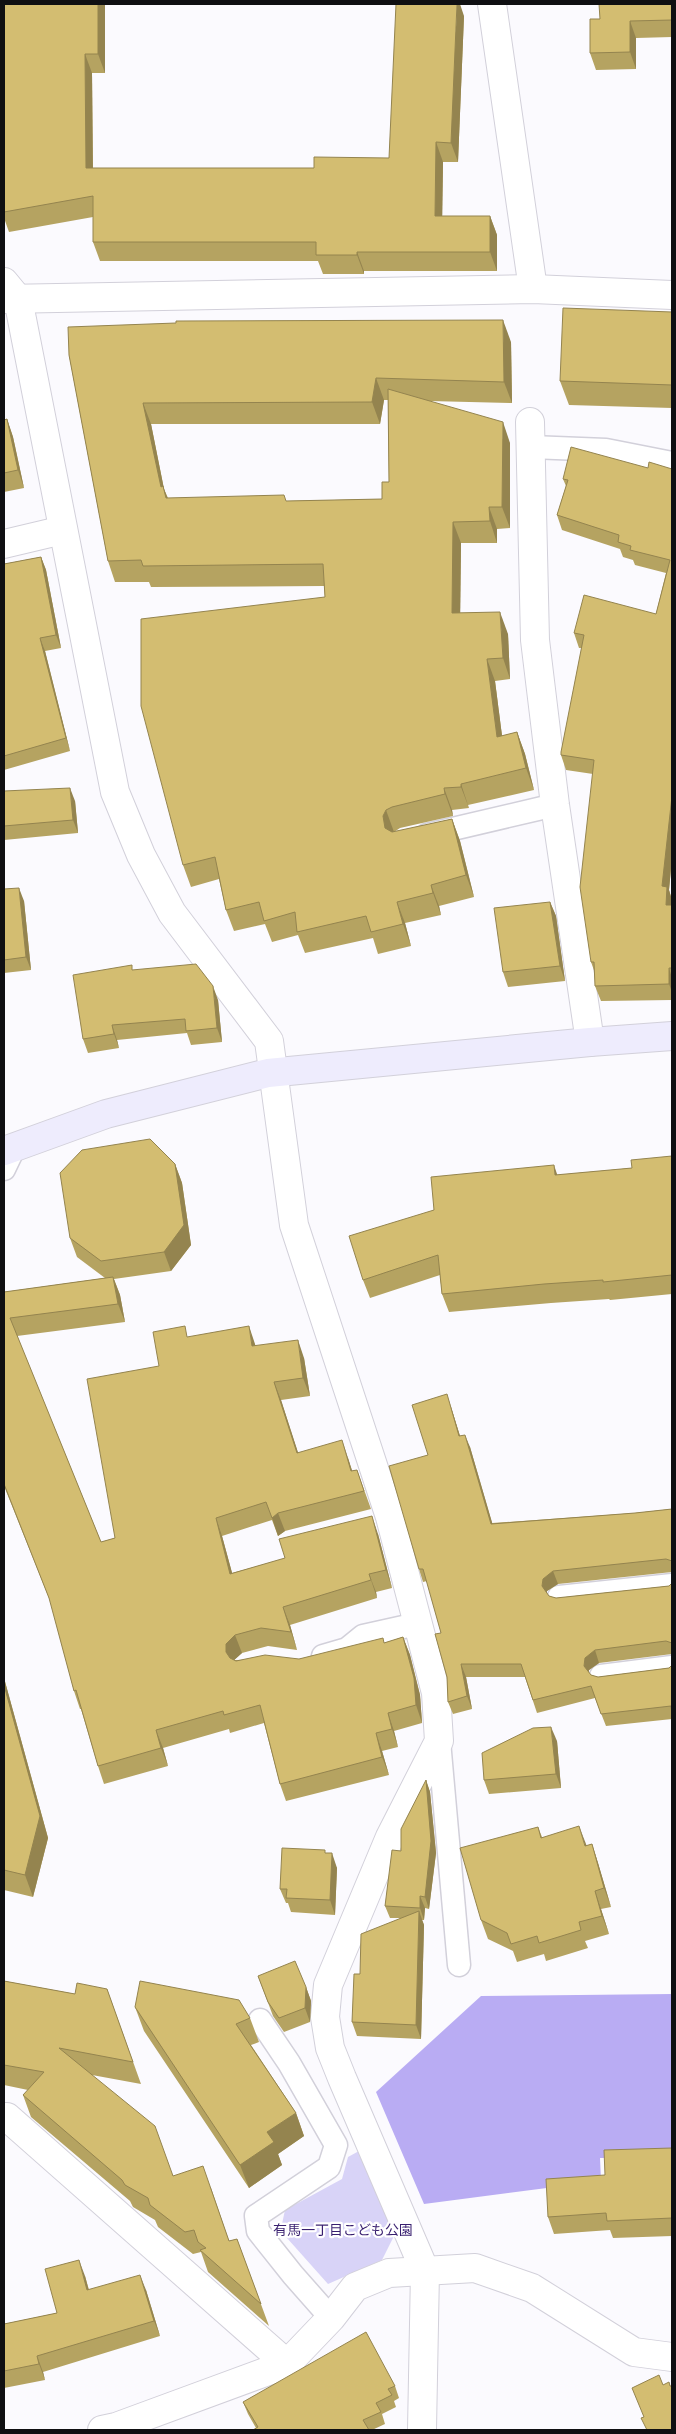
<svg xmlns="http://www.w3.org/2000/svg" width="676" height="2434" font-family="'Golos Text','Noto Sans JP',sans-serif">
<rect width="100%" height="100%" fill="#fbfafe"/>
<!-- green -->
<path fill="#d8d3f7" d="M359,2151L394,2236L382,2260L328,2284L287,2238L282,2224L285,2210L342,2179L348,2157Z"/>
<!-- forest -->
<path fill="#b9acf3" d="M672,1994V2157L600,2158L601,2181L424,2204L376,2092L481,1996Z"/>
<g fill="none" stroke-linecap="round" stroke-linejoin="round">
<!-- lane casing -->
<g stroke="#d2d0da" stroke-width="25">
<g id="lane">
<path d="M531,447L606,450L672,463"/>
<path d="M427,835L555,805"/>
<path d="M4,1169L15,1146"/>
<path d="M559,1597L672,1585"/>
<path d="M323,1656L347,1649L363,1636L417,1624"/>
<path d="M601,1676L672,1667"/>
<path d="M439,1741L459,1965"/>
<path d="M260,2020L289,2063L336,2145L329,2167L256,2216L258,2231L293,2275L331,2318"/>
</g>
</g>
<!-- street casing -->
<g stroke="#d2d0da" stroke-width="30">
<g id="street">
<path d="M492,4L533,289"/>
<path d="M4,282L18,299L115,792L141,855L172,913L269,1041L294,1225L390,1517L436,1693L439,1741L390,1837L328,1985L325,2017L330,2048L342,2078L425,2271L422,2430"/>
<path d="M4,299L533,289L672,295"/>
<path d="M530,422L535,640L555,805L590,1042"/>
<path d="M4,544L63,530"/>
<path d="M4,2117H7L287,2364"/>
<path d="M102,2430L116,2427L287,2364L331,2318L355,2287L389,2273L475,2268L532,2288L634,2352L672,2357"/>
</g>
</g>
<!-- secondary casing -->
<g stroke="#d2d0da" stroke-width="30">
<path id="secondary" d="M4,1151L106,1114L268,1073L590,1042L672,1036"/>
</g>
<!-- lane -->
<use href="#lane" stroke="#fff" stroke-width="22"/>
<!-- street -->
<use href="#street" stroke="#fff" stroke-width="28"/>
<!-- secondary -->
<use href="#secondary" stroke="#eeecfd" stroke-width="28"/>
</g>
<!-- wall -->
<g fill="#b5a361" fill-rule="evenodd">
<path d="M4,4H105V73H92L93,168H314L389,158L464,16L458,162H443L442,216H490L497,235V271H364V274H323L318,261H100L93,242V217L9,232L4,218Z"/>
<path d="M672,4V37L636,38V69L596,70L590,53L600,19Z"/>
<path d="M672,312V408L569,405L560,381Z"/>
<path d="M511,342L512,403L429,401L510,443V528L497,529V543H461L460,613L508,634L510,679L495,681L502,736L517,732L525,754L534,790L468,805L469,808L452,810L453,816L400,828L394,832L452,819L460,841L474,897L439,906L441,915L405,923L411,946L378,954L373,938L305,953L298,935L272,942L265,924L234,931L226,910L219,879L191,887L183,865L325,597L324,586L151,587L149,582H115L108,561L69,355ZM384,400H388L389,482L382,499L286,501L168,498L164,489L151,424H380Z"/>
<path d="M7,419L13,437L24,488L4,492V420Z"/>
<path d="M648,468L672,469V858L669,890L672,900V1000L601,1001L595,986V973L591,962L593,774L566,770L561,755L582,648H579L574,633L656,614L666,573L635,565L633,560L623,557L620,549L562,530L557,515L566,486L563,479Z"/>
<path d="M41,557L46,570L61,648L45,651L70,751L4,770V564Z"/>
<path d="M4,791L75,801L78,833L4,840Z"/>
<path d="M4,889L24,901L31,970L4,973Z"/>
<path d="M550,902L556,916L565,981L508,987L503,972Z"/>
<path d="M133,970L218,1000L222,1042L191,1045L187,1033L117,1040L119,1048L88,1053L83,1039Z"/>
<path d="M672,1156V1294L610,1300L609,1299L551,1303L449,1312L442,1294L440,1275L370,1298L363,1280L557,1175L632,1168Z"/>
<path d="M175,1164L182,1183L191,1245L171,1271L114,1279L120,1295L125,1322L17,1336L101,1542L115,1538L159,1366L189,1337L255,1344V1346L304,1358L310,1396L281,1400L298,1453L348,1458L352,1471L357,1470L371,1509L285,1531L278,1536L272,1520L222,1536L232,1573L378,1534L392,1588L376,1592L377,1598L290,1625L297,1650L268,1646L242,1653L234,1660L299,1659L384,1643L403,1637L410,1655L420,1695L422,1723L394,1731L398,1747L382,1751L389,1775L286,1801L280,1784L264,1723L230,1733L229,1729L163,1748L168,1766L104,1784L98,1766L81,1709H80L74,1691L51,1603L4,1486V1292L105,1278L77,1257L70,1238Z"/>
<path d="M451,1407L460,1436L470,1447L492,1523L635,1513L672,1509V1572L558,1584L547,1591V1594L549,1596L556,1598L669,1586L672,1583V1654L599,1663L589,1670V1673L591,1675L598,1677L669,1668L672,1665V1719L606,1726L595,1698L537,1713L525,1677H466L472,1709L453,1714L448,1702L447,1677L441,1633L427,1581L423,1582L419,1569L428,1455Z"/>
<path d="M4,1678L48,1838L33,1897L4,1890Z"/>
<path d="M557,1741L561,1788L489,1794L484,1780Z"/>
<path d="M426,1780L430,1792L436,1853L429,1909L425,1908L424,1920H422L424,1925L421,2039L357,2036L352,2022L360,1974L400,1918H390L385,1906L401,1851Z"/>
<path d="M538,1827L542,1837L586,1846L592,1844L598,1863L611,1907L601,1909L609,1934L585,1941L588,1948L546,1961L544,1954L517,1962L513,1951L488,1939L481,1920Z"/>
<path d="M326,1853L337,1868L335,1915L291,1912L288,1903H286L280,1889Z"/>
<path d="M258,1976L306,1987L311,2001L310,2022L284,2032L273,2016Z"/>
<path d="M4,1981L75,1994L107,1989L141,2084L92,2075L173,2176L211,2188L229,2241L237,2239L269,2326L208,2272L201,2252L193,2254L158,2227L155,2220L133,2207L130,2201L31,2117L23,2095L28,2090L4,2085Z"/>
<path d="M135,2007L250,2018L259,2042L251,2045L296,2113L304,2136L278,2154L282,2165L249,2188L144,2031Z"/>
<path d="M672,2148V2236L613,2238L610,2230L554,2234L548,2217L605,2175Z"/>
<path d="M85,2276L89,2290H146L160,2336L43,2372L45,2380L4,2388V2324L57,2313Z"/>
<path d="M395,2386L399,2398L394,2401L396,2407L382,2414L385,2424L372,2430H253L256,2428L248,2414L243,2402Z"/>
</g>
<!-- shaded-wall -->
<g fill="#94844f">
<path d="M98,4H105V73L98,54Z"/>
<path d="M457,4H460L464,16L458,162L451,143Z"/>
<path d="M630,21L636,38V69L630,52Z"/>
<path d="M85,54L92,73L93,187L86,168Z"/>
<path d="M436,142L443,162L442,235L435,216Z"/>
<path d="M490,216L497,235V271L490,252Z"/>
<path d="M357,252L364,271V274L357,255Z"/>
<path d="M503,320L511,342L512,403L504,382Z"/>
<path d="M376,378L384,400L380,424L372,402Z"/>
<path d="M143,403L151,424L164,489L171,507L161,487Z"/>
<path d="M7,419L13,437L24,488L18,470Z"/>
<path d="M503,422L510,443V528L502,507Z"/>
<path d="M489,507L497,529V543L490,521Z"/>
<path d="M453,522L461,543L460,634L452,613Z"/>
<path d="M41,557L46,570L61,648L56,635Z"/>
<path d="M500,612L508,634L510,679L503,658Z"/>
<path d="M40,638L45,651L70,751L66,738Z"/>
<path d="M487,659L495,681L505,759L497,737Z"/>
<path d="M517,732L525,754L534,790L526,768Z"/>
<path d="M461,784L469,808L461,787Z"/>
<path d="M70,788L75,801L78,833L73,820Z"/>
<path d="M444,788L452,810L453,816L445,794Z"/>
<path d="M672,796V858L669,890L672,900V909L666,905L662,886Z"/>
<path d="M386,810L394,832L390,838L385,828L383,816Z"/>
<path d="M452,819L460,841L474,897L466,875Z"/>
<path d="M431,885L439,906L441,915L433,893Z"/>
<path d="M19,888L24,901L31,970L26,957Z"/>
<path d="M397,902L405,923L411,946L403,924Z"/>
<path d="M550,902L556,916L565,981L560,966Z"/>
<path d="M669,968L672,978V992L669,984Z"/>
<path d="M213,986L218,1000L222,1042L217,1028Z"/>
<path d="M112,1025L117,1040L119,1048L114,1034Z"/>
<path d="M175,1164L182,1183L191,1245L171,1271L164,1252Z"/>
<path d="M554,1165L560,1183L555,1175Z"/>
<path d="M113,1277L120,1295L125,1322L118,1304Z"/>
<path d="M249,1326L255,1344L259,1364L252,1346Z"/>
<path d="M298,1340L304,1358L310,1396L303,1378Z"/>
<path d="M274,1382L281,1400L304,1471L297,1453Z"/>
<path d="M447,1394L451,1407L464,1449L459,1436Z"/>
<path d="M465,1435L470,1447L496,1536L491,1524Z"/>
<path d="M342,1440L348,1458L358,1489L351,1471Z"/>
<path d="M278,1513L285,1531L278,1536L272,1518Z"/>
<path d="M372,1516L378,1534L392,1588L386,1570Z"/>
<path d="M216,1518L222,1536L237,1591L230,1574Z"/>
<path d="M553,1571L558,1584L547,1591L546,1599L542,1586L543,1579Z"/>
<path d="M369,1574L376,1592L377,1598Z"/>
<path d="M283,1607L290,1625L297,1650L291,1632Z"/>
<path d="M235,1635L242,1653L232,1662L226,1652V1644Z"/>
<path d="M403,1637L410,1655L420,1695L422,1723L416,1705Z"/>
<path d="M595,1650L599,1663L589,1670L588,1678L584,1666L585,1658Z"/>
<path d="M461,1664L466,1677L472,1709L467,1696Z"/>
<path d="M4,1678L48,1838L33,1897L25,1875L4,1685Z"/>
<path d="M388,1713L394,1731L398,1747L392,1729Z"/>
<path d="M551,1727L557,1741L561,1788L556,1774Z"/>
<path d="M156,1730L163,1748L168,1766L161,1748Z"/>
<path d="M376,1733L382,1751L389,1775L382,1757Z"/>
<path d="M426,1780L430,1792L436,1853L429,1909L425,1897Z"/>
<path d="M579,1826L586,1844L592,1865L585,1846Z"/>
<path d="M592,1844L598,1863L611,1907L604,1888Z"/>
<path d="M332,1853L337,1868L335,1915L330,1900Z"/>
<path d="M595,1891L601,1909L609,1934L602,1916Z"/>
<path d="M420,1896L425,1908L424,1920L420,1908Z"/>
<path d="M419,1911L424,1925L421,2039L416,2025Z"/>
<path d="M306,1987L311,2001L310,2022L305,2008Z"/>
<path d="M296,2113L304,2136L278,2154L282,2165L249,2188L240,2165L267,2132Z"/>
<path d="M79,2260L85,2276L93,2306L87,2290Z"/>
<path d="M140,2275L146,2290L160,2336L154,2321Z"/>
<path d="M37,2356L43,2372L45,2380L39,2364Z"/>
</g>
<!-- building -->
<g fill="#d3bd71" stroke="#94844f">
<path d="M4,4H98V54H85L86,168H314V157L389,158L396,4H457L451,143L436,142L435,216H490V252H357V255H316V242H93V196L4,212Z"/>
<path d="M599,4H672V20L630,21V52L590,53V19H600Z"/>
<path d="M563,308L672,312V385L560,381Z"/>
<path d="M503,320L504,382L376,378L372,402L143,403L161,487L163,486L166,498L284,495L286,501L382,499V482H389L388,389L503,422L502,507H489L490,521L453,522L452,613L500,612L503,658L487,659L497,737L517,732L526,768L461,784V787L444,788L445,794L392,807L386,810L383,816L385,828L392,832L452,819L466,875L431,885L433,893L397,902L403,924L371,932L366,916L297,932L295,912L264,921L259,902L226,910L215,857L183,865L141,706V619L325,597L323,564L143,566L141,560L108,561L69,355L68,327L176,323V321Z"/>
<path d="M7,419L18,470L4,473V420Z"/>
<path d="M571,447L648,468L649,462L672,469V796L662,886L667,887L666,905H672V968H669V984L595,986L594,962H591L580,887L594,760L561,755V752L584,635L574,633L584,595L656,614L670,560L630,550L631,546L618,542L619,535L557,515L568,480L563,479Z"/>
<path d="M41,557L56,635L40,638L66,738L4,756V564Z"/>
<path d="M70,788L73,820L4,826V791Z"/>
<path d="M19,888L26,957L4,960V889Z"/>
<path d="M550,902L560,966L503,972L494,908Z"/>
<path d="M196,964L213,986L217,1028L186,1031L185,1019L112,1025L114,1034L83,1039L73,975L132,965V970Z"/>
<path d="M150,1139L175,1164L184,1225L164,1252L101,1261L70,1238L60,1173L82,1150Z"/>
<path d="M672,1156V1275L603,1282V1280L544,1284L442,1294L438,1255L363,1280L349,1236L434,1210L431,1177L554,1165L555,1175L632,1168L631,1160Z"/>
<path d="M113,1277L118,1304L10,1318L101,1542L115,1538L87,1379L159,1366L153,1332L185,1326L187,1337L249,1326L252,1346L298,1340L303,1378L274,1382L297,1453L342,1440L351,1471L357,1470L364,1491L278,1513L272,1518L266,1502L216,1518L230,1574L285,1558L279,1539L372,1516L386,1570L369,1574L371,1580L283,1607L291,1632L261,1628L235,1635L226,1644V1652L230,1658L236,1661L265,1655L299,1659L383,1638L384,1643L403,1637L414,1678L416,1705L388,1713L392,1729L376,1733L382,1757L280,1784L260,1705L224,1715L223,1711L156,1730L161,1748L98,1766L76,1690L74,1691L49,1598L4,1484V1292Z"/>
<path d="M447,1394L459,1436L465,1435L491,1524L635,1513L672,1509V1561L666,1559L553,1571L543,1579L542,1586L549,1596L556,1598L669,1586L672,1583V1643L666,1641L595,1650L585,1658L584,1666L591,1675L598,1677L669,1668L672,1665V1714L671,1706L601,1714L591,1686L533,1700L521,1664H461L467,1696L448,1702L447,1677L435,1634L441,1633L423,1569H419L389,1466L428,1455L412,1405Z"/>
<path d="M4,1685L40,1816L25,1875L4,1870Z"/>
<path d="M551,1727L556,1774L484,1780L482,1753L533,1728Z"/>
<path d="M426,1780L431,1841L425,1897L420,1896V1908L385,1906L392,1850L401,1851V1829Z"/>
<path d="M579,1826L585,1846L592,1844L604,1888L595,1891L602,1916L579,1922L581,1930L539,1943L537,1936L511,1944L507,1933L481,1920L460,1848L538,1827L541,1838Z"/>
<path d="M282,1848L325,1850V1853H332L330,1900L286,1898L287,1889H280Z"/>
<path d="M419,1911L416,2025L352,2022L354,1974H360L361,1934Z"/>
<path d="M295,1961L306,1987L305,2008L279,2018L268,2002L258,1976Z"/>
<path d="M4,1981L75,1994L77,1983L107,1989L133,2062L59,2048L155,2126L173,2176L203,2166L229,2241L237,2239L261,2304L200,2250L206,2248L198,2242L194,2230L185,2232L150,2205L148,2198L125,2185L122,2180L23,2095L44,2072L4,2065Z"/>
<path d="M140,1981L239,2000L250,2018L236,2024L296,2113L267,2132L274,2142L240,2165L135,2007Z"/>
<path d="M672,2148V2218L607,2221L606,2213L548,2217L546,2179L605,2175L604,2150Z"/>
<path d="M79,2260L87,2290L140,2275L154,2321L37,2356L39,2364L4,2371V2324L57,2313L45,2269Z"/>
<path d="M366,2332L395,2386L388,2389L392,2395L376,2403L381,2412L363,2420L369,2430H253L258,2427L243,2402Z"/>
<path d="M659,2375L663,2385L669,2382L670,2386H672V2430H647L641,2418L644,2417L632,2388Z"/>
</g>
<g text-anchor="middle" dominant-baseline="central" stroke-width="4.5" stroke-linejoin="round" paint-order="stroke">
<!-- park labels -->
<g font-size="14" fill="#381f6f" stroke="#fff">
<text x="343" y="2229">有馬一丁目こども公園</text>
</g>
</g>
<!-- border -->
<rect width="676" height="2434" fill="none" stroke="#0f0f12" stroke-width="10"/>
</svg>
